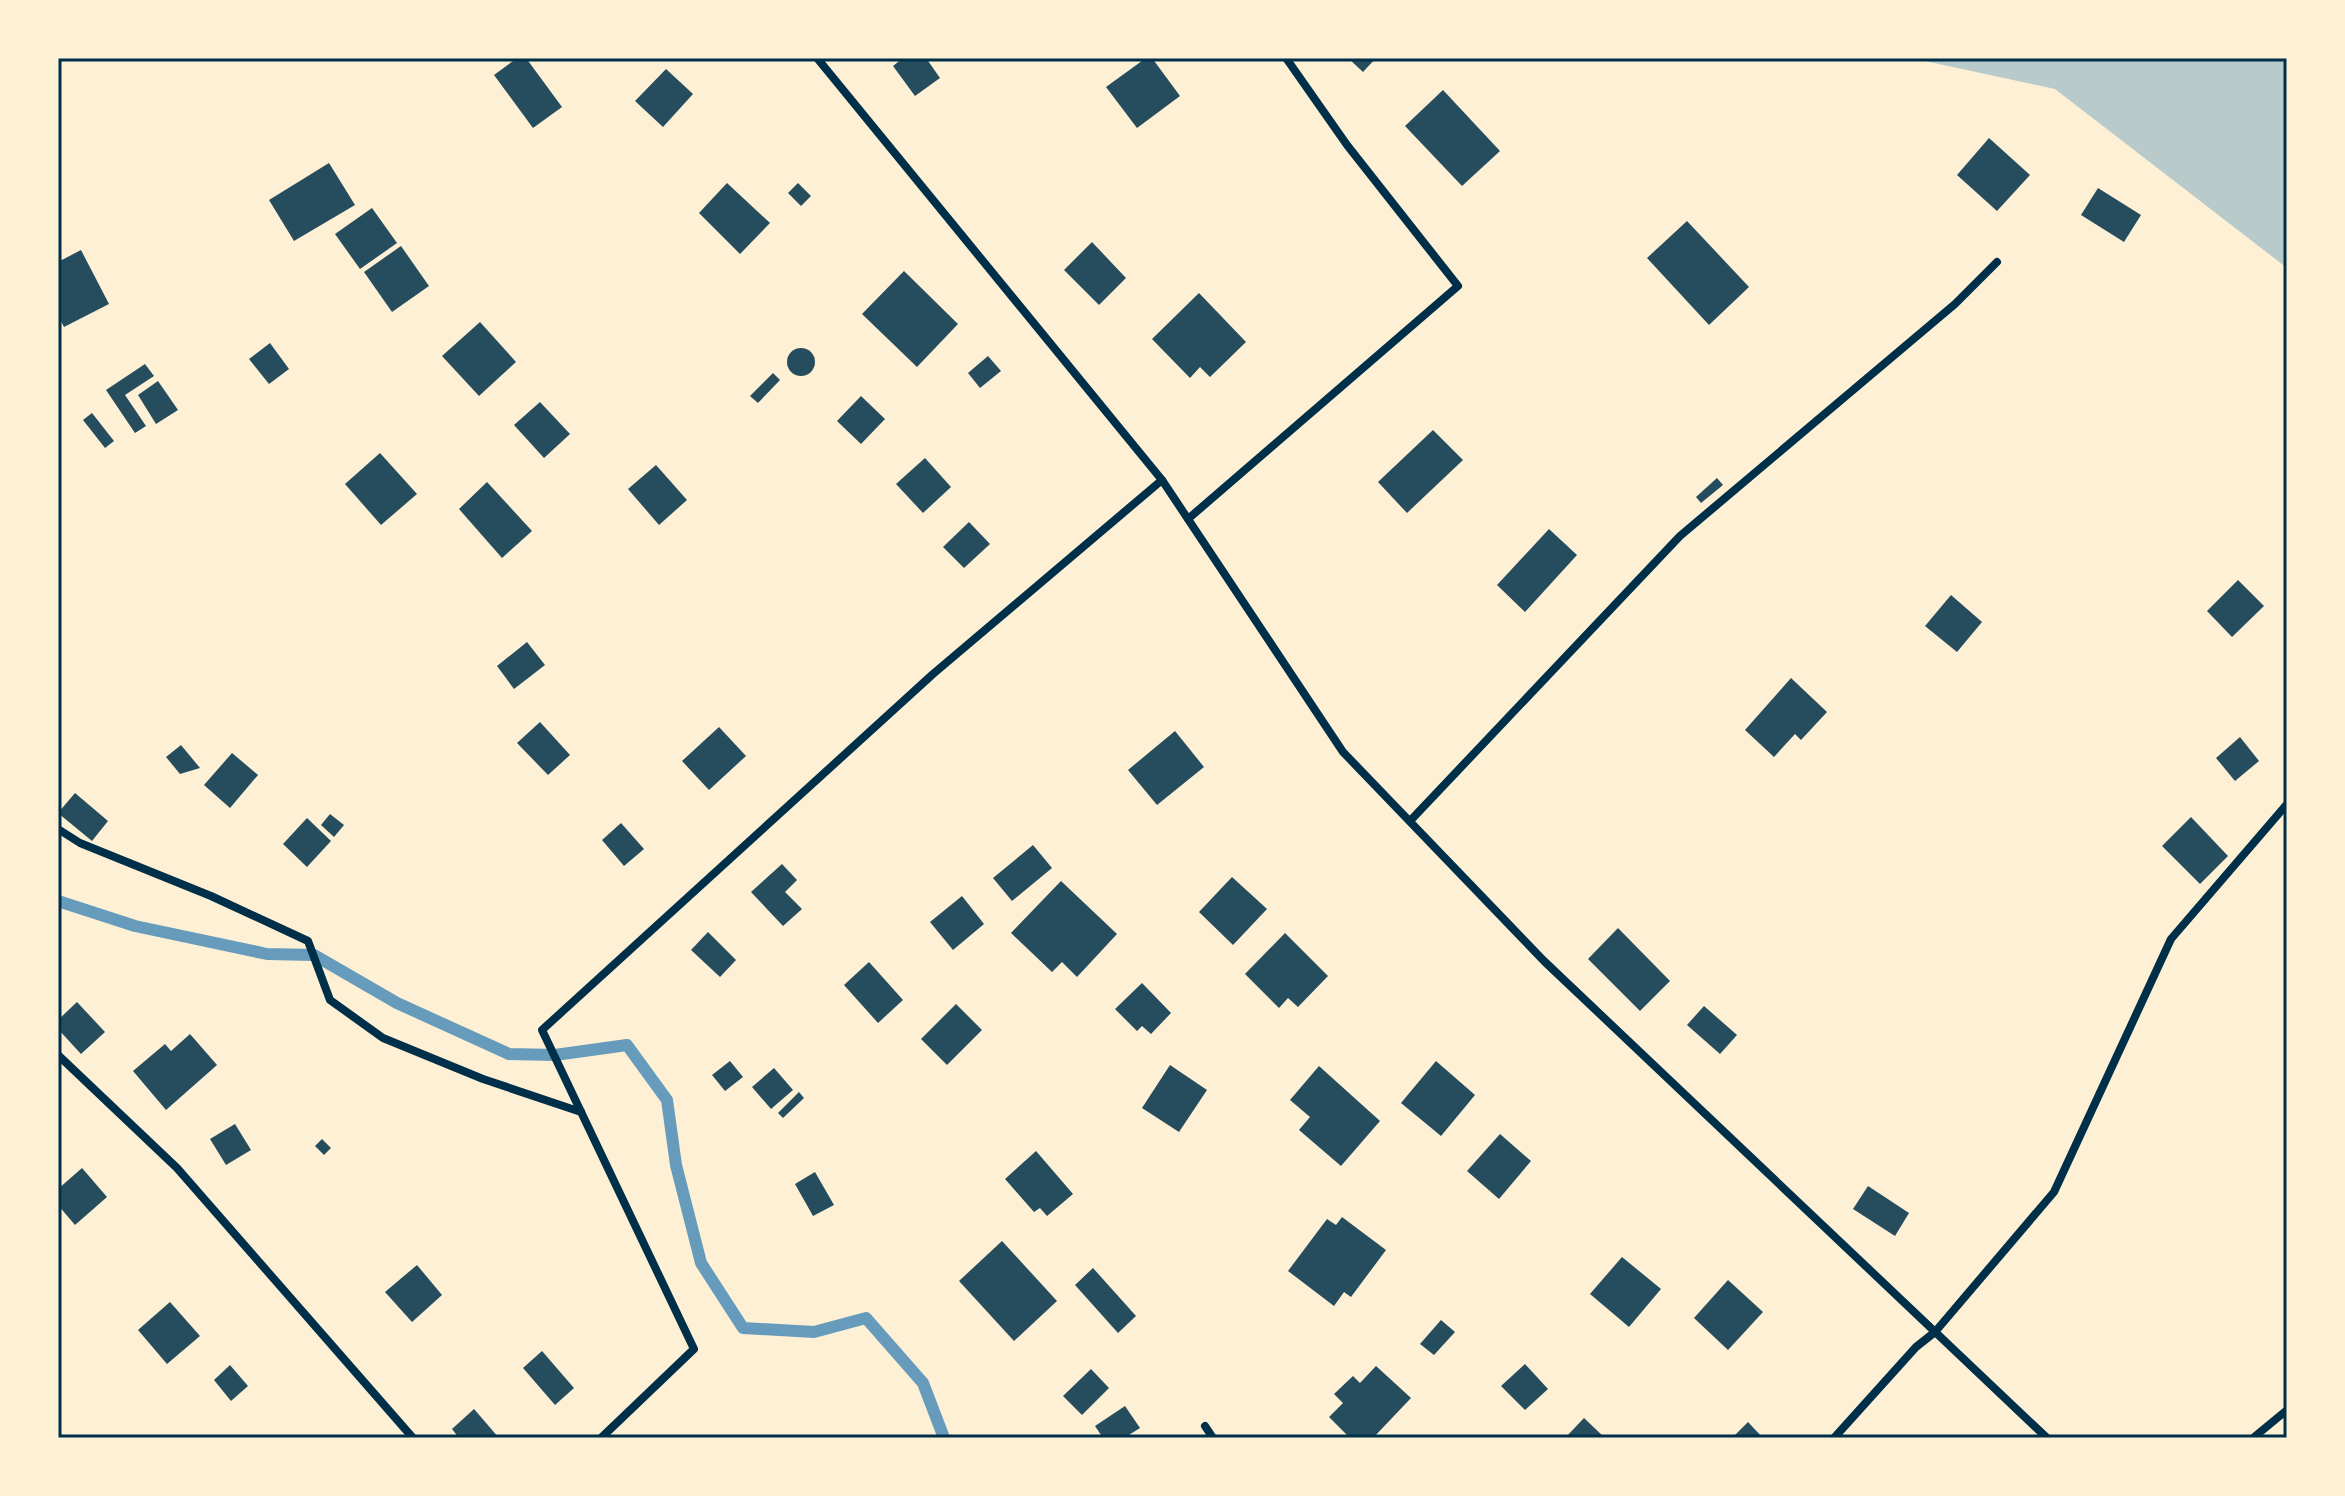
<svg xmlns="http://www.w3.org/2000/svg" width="2345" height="1496" font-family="'Sofia Sans Condensed',sans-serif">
<rect width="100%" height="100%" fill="#fdf0d5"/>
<!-- green -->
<path fill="#b9caca" d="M1911,58H2287V268L2055,89Z"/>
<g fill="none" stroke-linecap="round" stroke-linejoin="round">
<!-- stream -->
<path stroke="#669bbc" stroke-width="12" d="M58,901L135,926L267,954L314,955L397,1003L509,1054L555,1055L627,1045L667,1100L676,1165L701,1263L743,1328L814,1332L866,1318L923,1383L944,1438"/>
</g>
<!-- building -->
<g fill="#264d5e">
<path d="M517,58H526L562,107L533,128L494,75Z"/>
<path d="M903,58H926L940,78L915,96L893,66Z"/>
<path d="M1146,58H1152L1180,96L1137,128L1106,87Z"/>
<path d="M1348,58H1376L1363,72Z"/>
<path d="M666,69L693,94L663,127L635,101Z"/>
<path d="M1443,90L1500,151L1462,186L1405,126Z"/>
<path d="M1989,138L2030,175L1997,211L1957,175Z"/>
<path d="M329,163L355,205L294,241L269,200Z"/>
<path d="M727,183L770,223L740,254L699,213Z"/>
<path d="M798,183L811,196L801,206L788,193Z"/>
<path d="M2098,188L2141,215L2124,242L2081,215Z"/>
<path d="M372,208L397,243L360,269L335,234Z"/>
<path d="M1687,221L1749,287L1709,325L1647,258Z"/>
<path d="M1092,242L1126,278L1099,305L1064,270Z"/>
<path d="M401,246L429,286L392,312L364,272Z"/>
<path d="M81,250L109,304L64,327L58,316V262Z"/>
<path d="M904,271L958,324L917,367L862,314Z"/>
<path d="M1199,293L1246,342L1210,377L1200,367L1190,378L1152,339Z"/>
<path d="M480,322L516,362L479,396L442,356Z"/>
<path d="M270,343L289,369L269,384L249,359Z"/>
<circle cx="801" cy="362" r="14"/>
<path d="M988,356L1001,371L980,388L968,373Z"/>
<path d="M145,364L154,376L125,395L146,426L135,433L106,390Z"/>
<path d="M773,373L780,380L758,403L750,396Z"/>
<path d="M158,381L178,410L156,424L138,395Z"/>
<path d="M861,396L885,419L861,444L837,421Z"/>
<path d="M540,402L570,434L544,458L514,425Z"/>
<path d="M92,413L114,441L105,448L83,420Z"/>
<path d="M1433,430L1463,460L1407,513L1378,482Z"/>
<path d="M380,453L417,494L381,525L345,484Z"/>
<path d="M925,458L951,487L923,513L896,484Z"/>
<path d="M656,465L687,500L659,525L628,489Z"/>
<path d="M1717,478L1723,485L1701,503L1696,497Z"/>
<path d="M487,482L532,531L502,558L459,509Z"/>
<path d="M969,522L990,544L964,568L943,547Z"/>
<path d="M1549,529L1577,555L1525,612L1497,585Z"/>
<path d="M2238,580L2264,606L2232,637L2207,611Z"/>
<path d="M1951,595L1982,622L1957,652L1925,626Z"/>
<path d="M527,642L545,665L514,689L497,666Z"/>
<path d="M1791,678L1827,712L1801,740L1795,734L1774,757L1745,730Z"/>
<path d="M540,722L570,755L548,775L517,743Z"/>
<path d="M719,727L746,756L709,790L682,761Z"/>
<path d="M1175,731L1204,767L1157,805L1128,770Z"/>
<path d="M2240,737L2259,761L2235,781L2216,758Z"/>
<path d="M181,745L200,768L180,774L166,757Z"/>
<path d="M232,753L258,775L230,808L204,785Z"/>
<path d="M75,793L108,821L92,841L58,813Z"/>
<path d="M330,814L344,825L334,837L321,825Z"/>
<path d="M2191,817L2228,856L2200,884L2162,846Z"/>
<path d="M307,818L331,841L307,867L283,844Z"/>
<path d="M621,823L644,849L624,866L602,840Z"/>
<path d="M1033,845L1052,868L1012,901L993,878Z"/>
<path d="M782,864L797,880L785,892L802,909L783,926L751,892Z"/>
<path d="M1232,877L1267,909L1233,945L1199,912Z"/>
<path d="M1061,881L1117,934L1077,977L1062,962L1052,972L1011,933Z"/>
<path d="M962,896L984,924L953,950L930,922Z"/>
<path d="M1618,928L1670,981L1640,1011L1588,959Z"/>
<path d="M708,932L736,960L720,977L691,950Z"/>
<path d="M1285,933L1328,976L1298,1007L1288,998L1279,1008L1245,974Z"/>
<path d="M869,962L903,1000L878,1023L844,985Z"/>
<path d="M1142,983L1171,1013L1151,1034L1142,1026L1137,1031L1115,1009Z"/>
<path d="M77,1002L105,1032L81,1054L58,1029V1020Z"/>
<path d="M956,1004L982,1030L947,1065L921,1039Z"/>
<path d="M1704,1006L1737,1035L1720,1054L1687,1025Z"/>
<path d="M190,1034L217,1065L166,1110L133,1071L165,1044L171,1051Z"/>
<path d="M730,1061L743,1077L725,1091L712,1075Z"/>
<path d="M1436,1061L1475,1095L1441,1136L1401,1103Z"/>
<path d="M1170,1065L1207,1090L1179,1132L1142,1108Z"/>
<path d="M1319,1066L1380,1121L1341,1166L1299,1130L1310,1117L1290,1100Z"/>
<path d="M774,1068L793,1090L771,1109L752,1087Z"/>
<path d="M799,1092L804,1098L783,1118L778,1113Z"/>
<path d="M235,1124L251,1150L226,1165L210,1139Z"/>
<path d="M1500,1134L1531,1161L1499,1199L1467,1171Z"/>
<path d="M322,1139L331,1148L324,1155L315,1146Z"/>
<path d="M1036,1151L1073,1194L1047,1216L1040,1208L1034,1212L1005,1179Z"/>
<path d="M82,1168L107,1197L75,1225L58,1205V1189Z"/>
<path d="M815,1172L834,1205L813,1216L795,1184Z"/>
<path d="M1868,1186L1909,1213L1895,1236L1853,1209Z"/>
<path d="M1342,1217L1386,1250L1351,1297L1344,1292L1334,1306L1288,1271L1327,1219L1336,1225Z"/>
<path d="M1002,1241L1057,1301L1014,1341L959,1281Z"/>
<path d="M1622,1257L1661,1289L1629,1327L1590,1294Z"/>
<path d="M417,1265L442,1295L412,1322L385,1292Z"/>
<path d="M1093,1268L1136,1316L1118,1333L1075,1285Z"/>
<path d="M1728,1280L1763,1312L1728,1350L1694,1318Z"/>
<path d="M170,1302L200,1336L167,1364L138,1330Z"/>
<path d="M1441,1320L1455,1332L1434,1355L1420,1344Z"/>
<path d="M542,1351L574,1388L555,1405L523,1368Z"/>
<path d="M1525,1364L1548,1389L1525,1410L1501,1386Z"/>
<path d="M230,1365L248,1386L231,1401L214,1380Z"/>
<path d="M1376,1366L1411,1398L1373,1438H1350L1329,1417L1343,1403L1334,1394L1353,1376L1360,1383Z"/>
<path d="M1091,1369L1109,1388L1082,1415L1063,1396Z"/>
<path d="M1125,1406L1140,1428L1124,1438H1103L1095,1426Z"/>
<path d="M474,1409L499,1438H459L452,1429Z"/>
<path d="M1584,1418L1605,1438H1565Z"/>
<path d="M1748,1422L1763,1438H1732Z"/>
</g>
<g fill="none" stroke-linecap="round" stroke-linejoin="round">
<!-- minor -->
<g stroke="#003049" stroke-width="8">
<path d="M817,58L1162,480L1343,752L1544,961L2047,1438"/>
<path d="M1188,519L1458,286L1347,145L1286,58"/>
<path d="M1410,821L1680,536L1955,304L1997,262"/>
<path d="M58,829L80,843L211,896L308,941L330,1000L383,1038L483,1079L581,1112"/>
<path d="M58,1055L177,1168L413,1438"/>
<path d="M1205,1426L1213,1438"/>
<path d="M601,1438L694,1349L542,1030L933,674L1162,480"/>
<path d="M1834,1438L1916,1347L1935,1332L2054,1192L2171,939L2287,804"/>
<path d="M2253,1438L2287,1410"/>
</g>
</g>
<!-- border -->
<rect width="2345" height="1496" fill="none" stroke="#fdf0d5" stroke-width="120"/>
<rect x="60" y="60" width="2225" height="1376" fill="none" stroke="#003049" stroke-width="3"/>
</svg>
